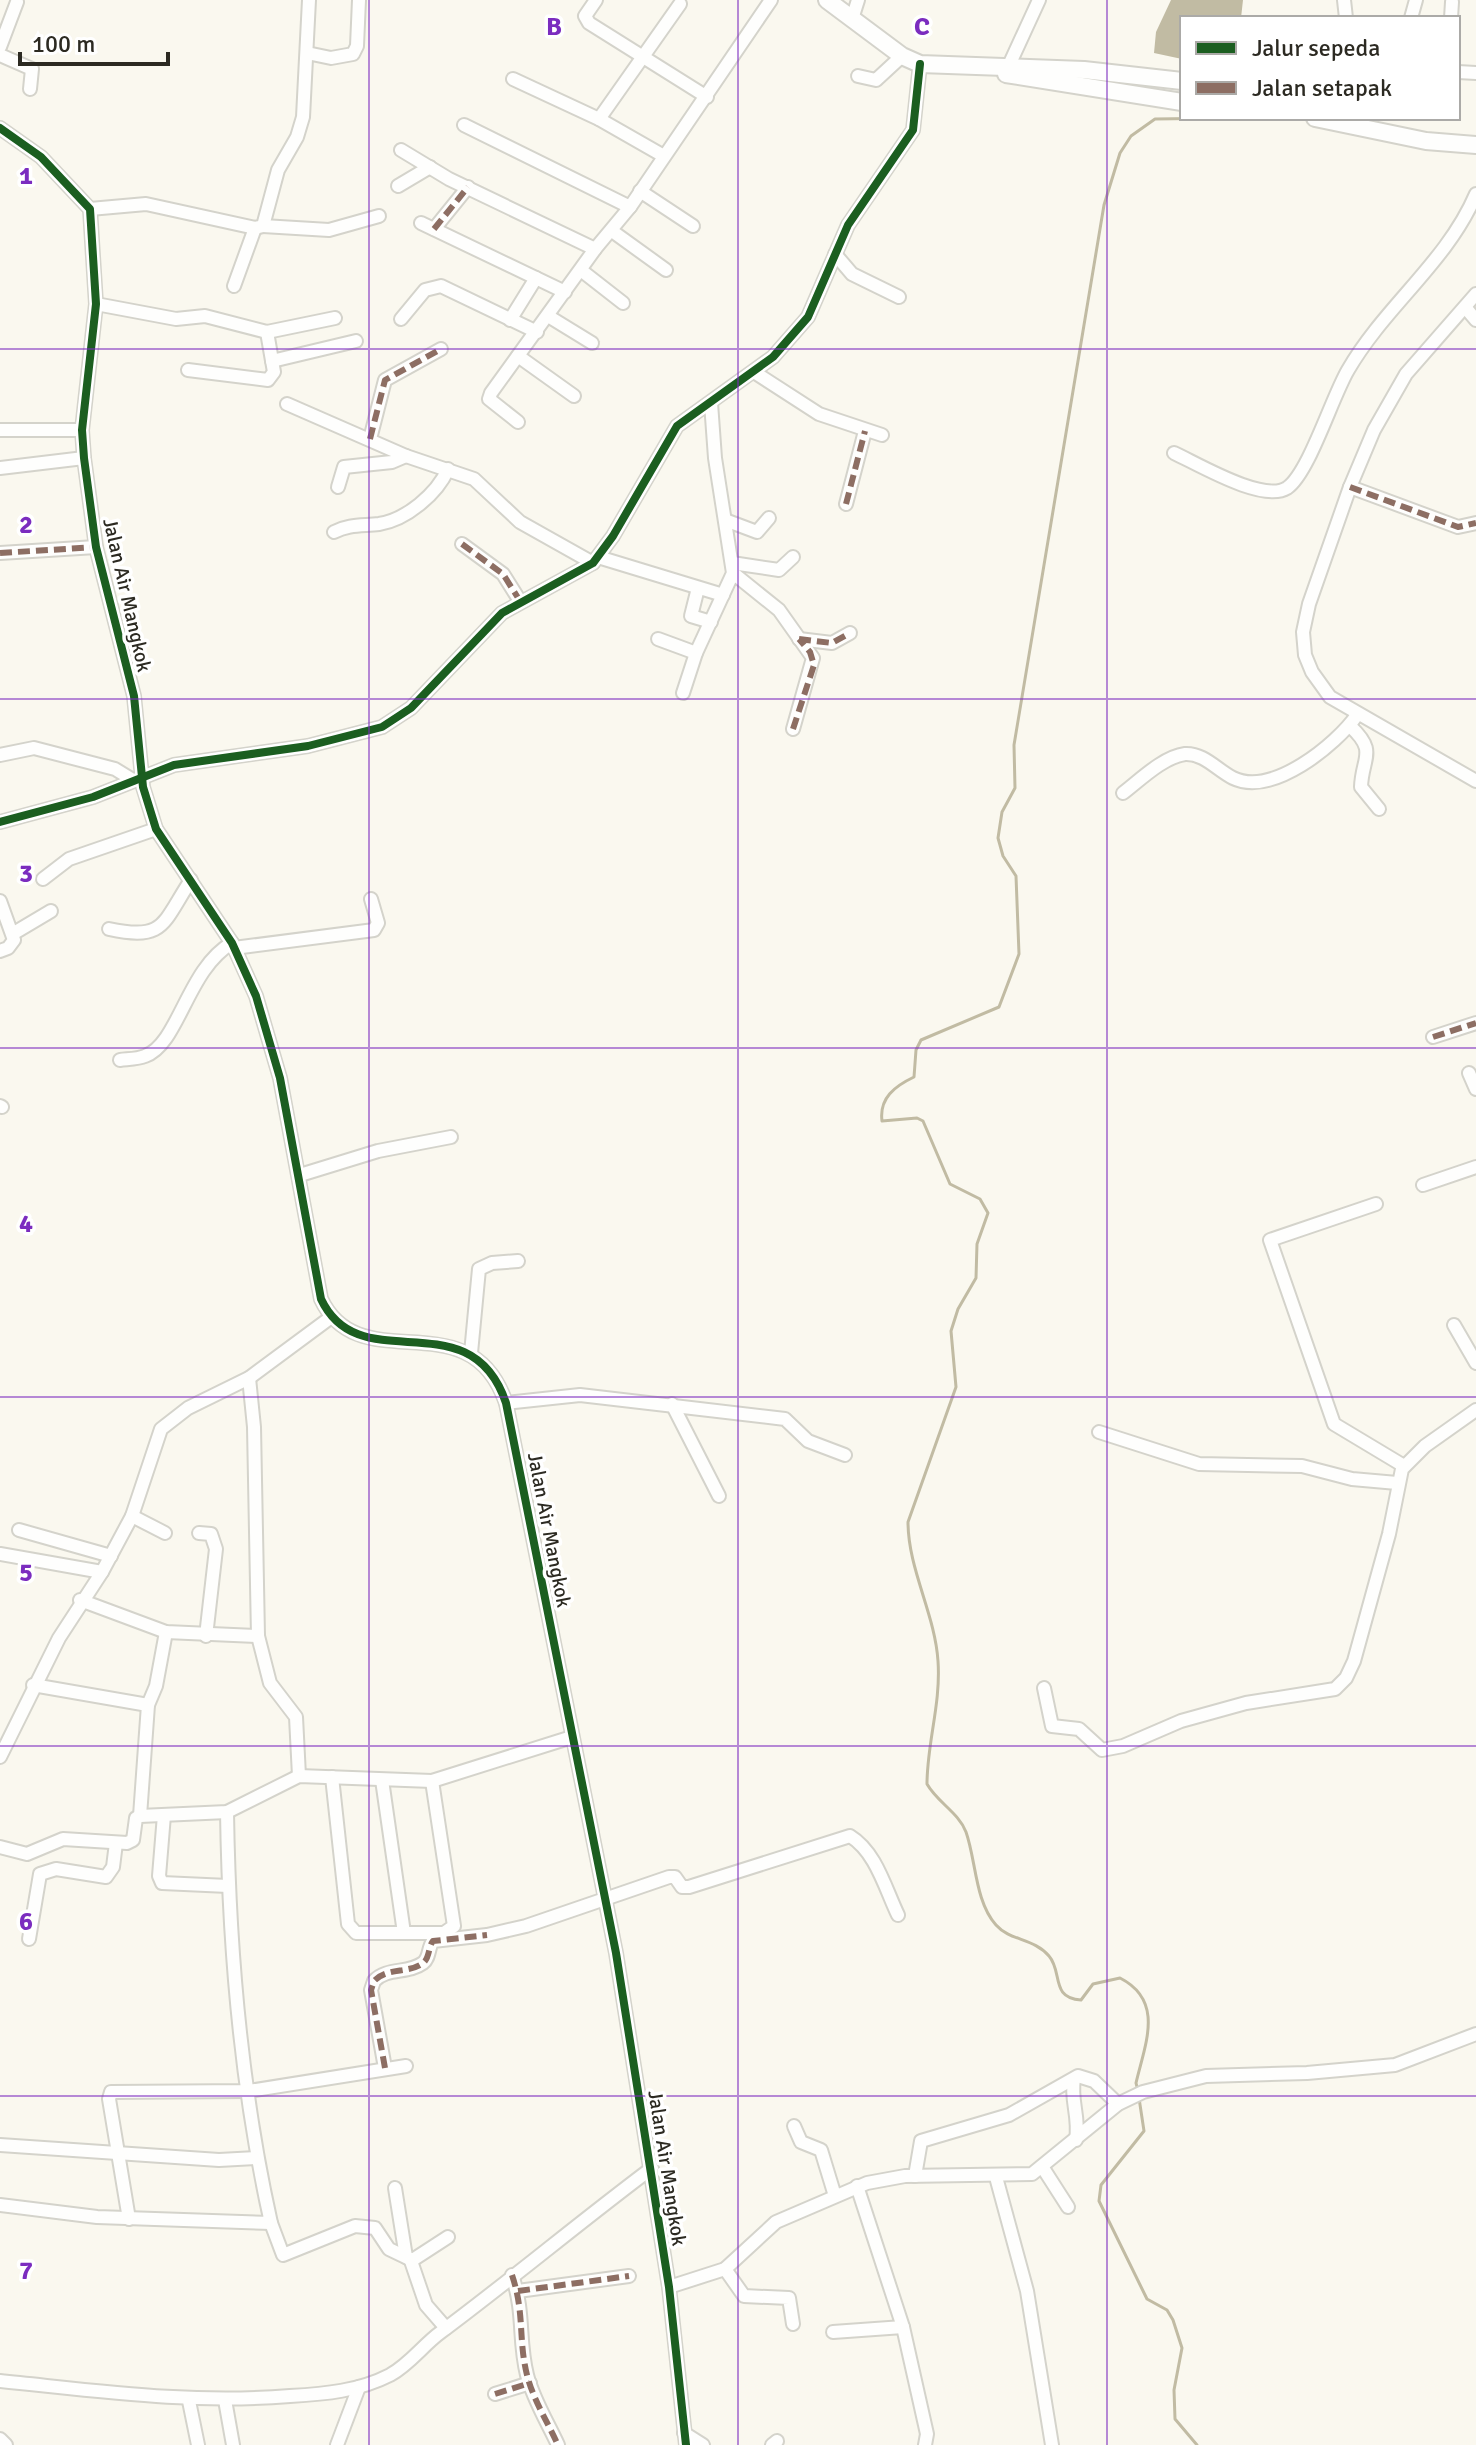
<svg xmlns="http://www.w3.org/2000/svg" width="1476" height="2445" font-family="Signika,sans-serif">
<rect width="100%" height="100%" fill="#faf8ef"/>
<!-- water -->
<path fill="#c1bba3" d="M1171,0H1243L1241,18H1182V59L1154,53L1156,32Z"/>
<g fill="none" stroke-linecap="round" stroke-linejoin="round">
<!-- stream -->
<g stroke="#c1bba3" stroke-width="3">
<path d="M1138,2091L1136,2083C1145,2044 1165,2001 1120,1978L1093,1984L1081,2000C1050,1998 1063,1972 1049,1956C1034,1938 1010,1941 996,1925C975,1902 976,1860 966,1832C959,1813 937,1802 927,1784C927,1743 941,1704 938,1661C935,1614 908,1569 908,1522L956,1387L951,1331L958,1309L976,1278L977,1244L988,1213L980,1199L950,1184L923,1121L917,1118L882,1121C879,1098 895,1086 914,1077L916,1050L921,1040L999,1007L1019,954L1016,876L1003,856L998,838L1002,812L1015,788L1014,745L1104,205L1120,153L1131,136L1155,119L1229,118"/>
<path d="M1139,2098L1144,2131L1101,2185L1099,2201L1147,2299L1167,2310L1173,2320L1182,2348L1174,2390L1175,2419L1197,2445"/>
</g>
<!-- street casing -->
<g stroke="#d4d3cb" stroke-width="16">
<g id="street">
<path d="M596,0L585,16L589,23L707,97"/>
<path d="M1344,0L1346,18"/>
<path d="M1411,18L1416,0"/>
<path d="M1451,18L1452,2"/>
<path d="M852,19L858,0"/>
<path d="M0,47L17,2"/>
<path d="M307,53L331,58L353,54L357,46L359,0"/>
<path d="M0,55L32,69L30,89"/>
<path d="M1458,72L1476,73"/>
<path d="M1005,74L1039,0"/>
<path d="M858,76L876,80L902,56"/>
<path d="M513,79L599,119L662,155"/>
<path d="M599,119L680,4"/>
<path d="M464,125L630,207"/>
<path d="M0,128L41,157L90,209L96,304L82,430L84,458L96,547L134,696L143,787L156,829L232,943L256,996L280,1078L321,1299C360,1382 470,1297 506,1403L616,1953L669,2287L686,2445"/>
<path d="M401,150L449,179L595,249"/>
<path d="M398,186L430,167"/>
<path d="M640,191L693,226"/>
<path d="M90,209L146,204L255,228L263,226L278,170L297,137L303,117L309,0"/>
<path d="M421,223L565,292"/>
<path d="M263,226L329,230L379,216"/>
<path d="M434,229L468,187"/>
<path d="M612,231L666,270"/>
<path d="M835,254L852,274L899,297"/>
<path d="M582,271L623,303"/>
<path d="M234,286L255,228"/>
<path d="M1476,294L1406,374L1374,430L1350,487L1309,604L1303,632L1305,655L1312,672L1330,697L1476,781"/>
<path d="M96,304L176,319L205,316L267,332L335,318"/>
<path d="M1465,307L1476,320"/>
<path d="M548,316L592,343"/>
<path d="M401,319L425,290L441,286L537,332"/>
<path d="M510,320L536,278"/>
<path d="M518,356L574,396"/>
<path d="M272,361L356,341"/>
<path d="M188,370L268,380L274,372L267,332"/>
<path d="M754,372L819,414L882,435"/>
<path d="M287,404L406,456L474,479L520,522L593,563"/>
<path d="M518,422L489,399L491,393L595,249L630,207L771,0"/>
<path d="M0,430H82"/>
<path d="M370,439L385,380L441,349"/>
<path d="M1174,453C1198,464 1263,503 1287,488C1309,473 1332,397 1348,370C1385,306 1447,262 1476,194"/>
<path d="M0,468L84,458"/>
<path d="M338,487L344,467L392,462L406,456"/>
<path d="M1350,487L1458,527L1476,523"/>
<path d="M846,504L865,431"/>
<path d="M725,520L757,532L769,518"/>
<path d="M334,532C349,524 363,526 379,524C406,520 437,494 448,469"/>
<path d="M462,544L503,574L520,601"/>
<path d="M0,553L96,547"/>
<path d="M598,557L723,595"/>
<path d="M732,563L779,570L793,557"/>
<path d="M733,573L779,610L813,658L793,729"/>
<path d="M698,588L691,616L711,622"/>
<path d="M658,639L696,653"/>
<path d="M799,639L832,643L850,633"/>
<path d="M683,693L696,653L733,573L715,458L711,403"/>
<path d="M1350,726C1378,752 1362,757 1361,787L1379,809"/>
<path d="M0,755L34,748L115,769L133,780"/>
<path d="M1123,793C1140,780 1163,757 1185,754C1204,753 1217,770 1233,778C1272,797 1336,745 1357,715"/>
<path d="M0,822L93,797L174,765L308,746L382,727L411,708L502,613L593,563L613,536L677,426L773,357L808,317L848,225L913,130L920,64"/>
<path d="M43,879L69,859L156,829"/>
<path d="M0,901L14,940L8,948L0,951"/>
<path d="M109,929C165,941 162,924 191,880"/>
<path d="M14,933L51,911"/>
<path d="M234,948L374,930L378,923L371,899"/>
<path d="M1433,1037L1476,1023"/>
<path d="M120,1060C128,1059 138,1059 145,1056C179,1044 187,969 232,943"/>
<path d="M1469,1073L1476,1089"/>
<path d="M0,1106L2,1107"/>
<path d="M300,1175L378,1151L451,1137"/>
<path d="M1423,1185L1476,1167"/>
<path d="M1376,1204L1270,1240L1334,1424L1404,1466"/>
<path d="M1454,1325L1476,1363"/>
<path d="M471,1353L479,1269L492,1263L518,1261"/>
<path d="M249,1378L254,1427L258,1636L270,1683L296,1717L299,1776"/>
<path d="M506,1403L580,1395L785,1419L808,1441L845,1455"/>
<path d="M672,1404L719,1496"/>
<path d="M1099,1432L1199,1464L1302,1466L1352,1479L1397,1483"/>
<path d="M132,1516L165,1533"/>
<path d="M19,1530L111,1556"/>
<path d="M199,1533L211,1534L216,1549L206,1636"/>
<path d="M0,1554L102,1572"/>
<path d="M80,1600L166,1632L258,1636"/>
<path d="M33,1685L148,1705"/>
<path d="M1044,1688L1052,1726L1079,1729L1102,1750L1123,1746L1181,1721L1246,1703L1335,1689L1346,1678L1354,1661L1389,1534L1402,1469L1425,1446L1476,1410"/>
<path d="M0,1757L59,1638L102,1572L132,1516L161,1429L188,1408L249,1378L330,1318"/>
<path d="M332,1777L348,1924L356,1933H444L454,1926L432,1781"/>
<path d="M382,1780L404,1933"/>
<path d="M164,1815L159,1876L162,1883L228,1886"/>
<path d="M140,1816L148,1705L156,1686L166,1632"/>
<path d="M0,1847L27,1854L63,1839L127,1843L133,1840L136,1818L140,1816L227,1812L299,1776L432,1781L572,1737"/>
<path d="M29,1939L40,1874L56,1869L106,1877L113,1867L116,1843"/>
<path d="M385,2068L371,1990L374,1981C387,1967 408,1974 423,1963C430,1958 428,1947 433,1941L487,1935L526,1926L669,1877H675L682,1887H689L850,1836C876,1852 885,1888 898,1915"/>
<path d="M1074,2079C1070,2101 1080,2116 1076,2140"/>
<path d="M794,2126L801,2142L821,2150L835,2196"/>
<path d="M0,2145L219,2160L257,2158"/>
<path d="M1043,2168L1068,2207"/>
<path d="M915,2176L921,2141L1009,2115L1078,2076L1094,2081L1118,2104"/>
<path d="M996,2177L1027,2291L1052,2445"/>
<path d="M857,2186L903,2327L927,2434L925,2445"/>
<path d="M395,2188L406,2257"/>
<path d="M0,2205L97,2217L271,2223C241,2089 229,1949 227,1812"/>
<path d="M129,2219L109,2099L111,2092L249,2091L406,2066"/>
<path d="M271,2223L283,2255L355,2226L375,2228L389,2249L412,2260"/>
<path d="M725,2269L744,2296L789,2298L793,2324"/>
<path d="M512,2275C525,2314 518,2339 527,2375C533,2399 548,2423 558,2445"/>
<path d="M669,2287L725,2269L776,2222L867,2183L905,2176L1032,2174L1118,2104L1143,2092L1206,2076L1307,2073L1395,2065L1476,2034"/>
<path d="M518,2291L629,2276"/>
<path d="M446,2328L426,2305L411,2261L448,2237"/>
<path d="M833,2332L903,2327"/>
<path d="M0,2381C100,2391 189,2404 290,2396C325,2394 359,2391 390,2375C410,2364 423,2345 441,2332C512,2279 580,2222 652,2168"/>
<path d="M495,2394L530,2383"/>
<path d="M225,2400L233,2445"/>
<path d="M189,2401L198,2445"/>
<path d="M684,2433L703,2445"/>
<path d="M0,2439L6,2445"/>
<path d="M337,2445L359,2387"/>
<path d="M772,2445L777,2441"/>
</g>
</g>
<!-- secondary casing -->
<g stroke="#d4d3cb" stroke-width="20">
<g id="secondary">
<path d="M827,0L902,56L920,64L1084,70L1182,81"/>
<path d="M1006,74L1182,102"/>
<path d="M1315,118L1426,141L1476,145"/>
</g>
</g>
<!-- street -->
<use href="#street" stroke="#fefefd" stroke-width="12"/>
<!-- secondary -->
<use href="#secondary" stroke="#fefefd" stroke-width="16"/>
<!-- quiet -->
<g stroke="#8d6e63" stroke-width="6" stroke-dasharray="12 6" stroke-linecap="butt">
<path d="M434,229L468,187"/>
<path d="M370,439L385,380L441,349"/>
<path d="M1350,487L1458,527L1476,523"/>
<path d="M846,504L865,431"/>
<path d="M462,544L503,574L520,601"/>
<path d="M0,553L96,547"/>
<path d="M799,639L832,643L850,633"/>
<path d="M793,729L814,665L810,652L799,639"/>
<path d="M1433,1037L1476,1023"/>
<path d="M385,2068L371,1990L374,1981C387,1967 408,1974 423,1963C430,1958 428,1947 433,1941L487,1935"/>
<path d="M512,2275C525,2314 518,2339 527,2375C533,2399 548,2423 558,2445"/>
<path d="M518,2291L629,2276"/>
<path d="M495,2394L530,2383"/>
</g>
<!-- cycleway casing -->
<g stroke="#fff" stroke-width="13">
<g id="cycleway">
<path d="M0,128L41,157L90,209L96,304L82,430L84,458L96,547L134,696L143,787L156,829L232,943L256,996L280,1078L321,1299C360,1382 470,1297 506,1403L616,1953L669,2287L686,2445"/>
<path d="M0,822L93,797L174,765L308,746L382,727L411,708L502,613L593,563L613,536L677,426L773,357L808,317L848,225L913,130L920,64"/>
</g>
</g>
<!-- cycleway -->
<use href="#cycleway" stroke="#1b5e20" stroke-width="8"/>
</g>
<!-- grid -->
<path fill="none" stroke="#7b2cbf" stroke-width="2" stroke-opacity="0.55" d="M369,0V2445M738,0V2445M1107,0V2445M0,349H1476M0,699H1476M0,1048H1476M0,1397H1476M0,1746H1476M0,2096H1476"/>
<g text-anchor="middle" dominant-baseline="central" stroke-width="7" stroke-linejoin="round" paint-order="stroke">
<!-- street labels -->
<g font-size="20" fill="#2c2a22" stroke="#fff">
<text transform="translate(127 595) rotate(77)">Jalan Air Mangkok</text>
<text transform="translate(549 1530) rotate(79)">Jalan Air Mangkok</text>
<text transform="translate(667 2168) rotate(81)">Jalan Air Mangkok</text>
</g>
</g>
<g font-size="26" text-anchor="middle" font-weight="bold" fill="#7b2cbf" stroke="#fff" stroke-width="7" stroke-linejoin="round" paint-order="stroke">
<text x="554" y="35">B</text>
<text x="922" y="35">C</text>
<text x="26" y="184">1</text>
<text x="26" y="533">2</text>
<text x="26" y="882">3</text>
<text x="26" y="1232">4</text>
<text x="26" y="1581">5</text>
<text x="26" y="1930">6</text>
<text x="26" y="2279">7</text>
</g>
<!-- legend -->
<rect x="1180" y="16" width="280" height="104" fill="#ffffff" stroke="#abaaa7" stroke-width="2"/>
<rect x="1196" y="42" width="40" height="12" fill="#1b5e20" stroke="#abaaa7" stroke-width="2"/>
<text x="1252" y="56" font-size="24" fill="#2c2a22">Jalur sepeda</text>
<rect x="1196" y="82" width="40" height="12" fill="#8d6e63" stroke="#abaaa7" stroke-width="2"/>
<text x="1252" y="96" font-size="24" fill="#2c2a22">Jalan setapak</text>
<!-- scale -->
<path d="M20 52v12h148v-12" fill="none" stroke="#2c2a22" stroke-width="4"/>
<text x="32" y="52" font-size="24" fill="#2c2a22" stroke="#ffffff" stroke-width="6" paint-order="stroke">100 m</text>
</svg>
